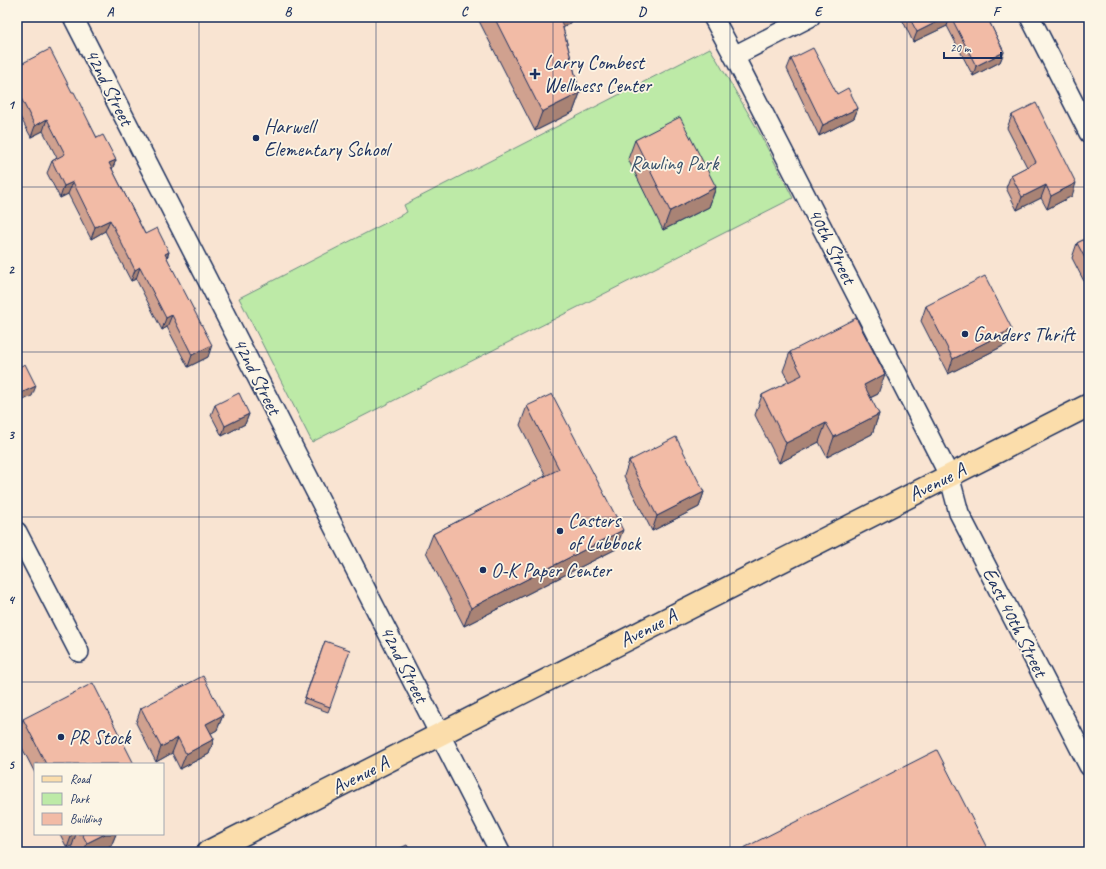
<svg xmlns="http://www.w3.org/2000/svg" width="1106" height="869" font-family="Caveat,sans-serif">
<rect width="100%" height="100%" fill="#f9e4d2"/>
<filter id="ink" filterUnits="userSpaceOnUse"><feTurbulence type="fractalNoise" baseFrequency=".025" numOctaves="2"/><feDisplacementMap in="SourceGraphic" scale="8" xChannelSelector="R" yChannelSelector="G"/><feConvolveMatrix kernelMatrix="1 2 1 2 8 2 1 2 1" color-interpolation-filters="sRGB"/></filter>
<g filter="url(#ink)">
<!-- green -->
<path fill="#bdeaa7" stroke="#6c8c82" d="M710,48L758,130L793,198L312,442L239,298L407,212L404,205Z"/>
<g fill="none" stroke-linecap="round" stroke-linejoin="round">
<!-- minor casing -->
<g stroke="#1b2f5e" stroke-width="22">
<g id="minor">
<path d="M73,17L500,852"/>
<path d="M713,17L734,56L949,475L959,513L1089,766"/>
<path d="M1030,17L1089,133"/>
<path d="M734,56L810,17"/>
<path d="M17,532L79,652"/>
</g>
</g>
<!-- major casing -->
<g stroke="#1b2f5e" stroke-width="25">
<path id="major" d="M208,852L1089,405"/>
</g>
<!-- minor -->
<use href="#minor" stroke="#fcf5e5" stroke-width="19"/>
<!-- major -->
<use href="#major" stroke="#fbddab" stroke-width="22"/>
</g>
<!-- wall -->
<g fill="#d0a18f" stroke="#1b2f5e">
<path d="M477,17H577L563,28L580,93L573,112L535,131Z"/>
<path d="M901,17H987L1004,52L1000,62L973,76L947,26L913,42Z"/>
<path d="M791,59L837,94L858,108L854,118L819,136L787,69Z"/>
<path d="M17,66L72,92L97,138L116,160L112,169L145,234L169,252L167,258L208,357L188,367L167,327L162,330L136,279L131,281L105,231L91,239L68,194L60,198L47,173L52,161L57,158L43,131L31,137L17,111Z"/>
<path d="M1012,115L1072,196L1047,209L1041,198L1017,210L1006,188L1011,175L1027,167L1007,128Z"/>
<path d="M635,140L716,187L709,207L663,230L628,159Z"/>
<path d="M1089,237V291L1072,258L1077,243Z"/>
<path d="M926,306L1007,344L948,374L921,321Z"/>
<path d="M790,352L878,394L870,398L879,414L872,434L827,457L819,442L779,463L755,415L762,395L789,382L783,371Z"/>
<path d="M215,405L249,414L245,424L222,436L211,415Z"/>
<path d="M527,406L616,549L464,626L426,552L433,534L546,476L520,425Z"/>
<path d="M629,461L704,492L699,507L652,531L624,476Z"/>
<path d="M325,641L330,707L328,712L303,703Z"/>
<path d="M141,708L223,715L217,730L211,733L214,739L209,754L180,769L172,753L156,762L136,723Z"/>
<path d="M23,719L134,764H35V773L17,738Z"/>
<path d="M60,834H116L111,846L99,852H75L72,846L67,848Z"/>
</g>
<!-- shaded-wall -->
<g fill="#a98374" stroke="#1b2f5e">
<path d="M17,17H28L17,22Z"/>
<path d="M560,17H577L553,36Z"/>
<path d="M891,17H895L889,20Z"/>
<path d="M947,17H950L947,26L913,42L917,32Z"/>
<path d="M1004,52L1000,62L973,76L976,66Z"/>
<path d="M580,93L573,112L535,131L542,112Z"/>
<path d="M858,108L854,118L819,136L823,125Z"/>
<path d="M47,119L43,131L31,137L35,126Z"/>
<path d="M116,160L111,172L109,163Z"/>
<path d="M73,182L68,194L60,198L64,186Z"/>
<path d="M1076,183L1072,196L1047,209L1051,196Z"/>
<path d="M1046,185L1041,198L1017,210L1022,197Z"/>
<path d="M716,187L709,207L663,230L670,211Z"/>
<path d="M110,220L105,231L91,239L95,227Z"/>
<path d="M169,252L165,264V254Z"/>
<path d="M140,267L136,279L131,281L135,270Z"/>
<path d="M172,315L167,327L162,330L166,318Z"/>
<path d="M1012,329L1007,344L948,374L953,359Z"/>
<path d="M212,345L208,357L188,367L192,355Z"/>
<path d="M885,374L878,394L857,404L864,385Z"/>
<path d="M36,386L32,396L17,403V395Z"/>
<path d="M249,414L245,424L222,436L225,426Z"/>
<path d="M879,414L872,434L827,457L834,437Z"/>
<path d="M826,423L819,442L779,463L786,443Z"/>
<path d="M704,492L699,507L652,531L657,516Z"/>
<path d="M623,530L616,549L464,626L471,608Z"/>
<path d="M20,583L17,591V584Z"/>
<path d="M223,715L217,730L201,739L206,724Z"/>
<path d="M178,738L172,753L156,762L161,747Z"/>
<path d="M214,739L209,754L180,769L186,754Z"/>
<path d="M72,834H76L72,846L67,848Z"/>
<path d="M105,834H116L111,846L99,852H84L87,843Z"/>
</g>
<!-- building -->
<g fill="#f2bba6" stroke="#1b2f5e">
<path d="M494,17H560L580,93L542,112Z"/>
<path d="M909,17H947L917,32Z"/>
<path d="M951,17H987L1004,52L976,66Z"/>
<path d="M813,48L837,94L848,88L858,108L823,125L791,59Z"/>
<path d="M50,49L72,92H74L97,138L103,135L116,160L109,163L145,234L157,228L169,252L165,254L212,345L192,355L172,315L166,318L140,267L135,270L110,220L95,227L73,182L64,186L52,161L65,154L47,119L35,126L17,90V66Z"/>
<path d="M1036,103L1076,183L1051,196L1046,185L1022,197L1011,175L1036,162L1012,115Z"/>
<path d="M680,117L716,187L670,211L635,140Z"/>
<path d="M1089,237V266L1077,243Z"/>
<path d="M985,276L1012,329L953,359L926,306Z"/>
<path d="M856,318L885,374L864,385L879,414L834,437L826,423L786,443L762,395L802,375L790,352Z"/>
<path d="M25,364L36,386L17,395V368Z"/>
<path d="M239,393L249,414L225,426L215,405Z"/>
<path d="M552,394L623,530L471,608L433,534L559,469L527,406Z"/>
<path d="M676,437L704,492L657,516L629,461Z"/>
<path d="M17,577L20,583L17,584Z"/>
<path d="M325,641L350,650L330,707L305,698Z"/>
<path d="M203,676L223,715L206,724L214,739L186,754L178,738L161,747L141,708Z"/>
<path d="M93,683L134,764H46L23,719Z"/>
<path d="M937,750L988,850L983,852H736Z"/>
<path d="M82,834H105L87,843Z"/>
<path d="M407,845L411,852H392Z"/>
</g>
</g>
<!-- grid -->
<path fill="none" stroke="#1b2f5e" stroke-width="1" stroke-opacity="0.55" d="M199,17V852M376,17V852M553,17V852M730,17V852M907,17V852M17,187H1089M17,352H1089M17,517H1089M17,682H1089"/>
<!-- markers -->
<g fill="#1b2f5e" stroke="#fcf5e5" stroke-width="1.5">
<path d="M533 68h4v4h4v4h-4v4h-4v-4h-4v-4h4z"/>
<circle cx="256" cy="138" r="4"/>
<circle cx="965" cy="334" r="4"/>
<circle cx="560" cy="531" r="4"/>
<circle cx="483" cy="570" r="4"/>
<circle cx="61" cy="737" r="4"/>
</g>
<g text-anchor="middle" dominant-baseline="central" stroke-width="3.5" stroke-linejoin="round" paint-order="stroke">
<!-- poi labels -->
<g font-size="20" fill="#1b2f5e" stroke="#fcf5e5" text-anchor="start">
<text x="544" y="62">Larry Combest<tspan x="544" dy="23">Wellness Center</tspan></text>
<text x="264" y="126">Harwell<tspan x="264" dy="23">Elementary School</tspan></text>
<text x="973" y="334">Ganders Thrift</text>
<text x="568" y="520">Casters<tspan x="568" dy="23">of Lubbock</tspan></text>
<text x="491" y="570">O-K Paper Center</text>
<text x="69" y="737">PR Stock</text>
</g>
<!-- street labels -->
<g font-size="20" fill="#1b2f5e" stroke="#fcf5e5">
<text transform="translate(109 87) rotate(63)">42nd Street</text>
<text transform="translate(832 246) rotate(63)">40th Street</text>
<text transform="translate(257 376) rotate(63)">42nd Street</text>
<text transform="translate(937 482) rotate(-27)">Avenue A</text>
<text transform="translate(1015 622) rotate(63)">East 40th Street</text>
<text transform="translate(648 628) rotate(-27)">Avenue A</text>
<text transform="translate(404 664) rotate(63)">42nd Street</text>
<text transform="translate(360 775) rotate(-27)">Avenue A</text>
</g>
<!-- park labels -->
<g font-size="20" fill="#3b546d" stroke="#fcf5e5">
<text x="674" y="163">Rawling Park</text>
</g>
</g>
<!-- margin -->
<rect width="1106" height="869" fill="none" stroke="#fcf5e5" stroke-width="44"/>
<!-- legend -->
<rect x="34" y="763" width="130" height="72" fill="#fcf5e5" stroke="#a2a6af"/>
<rect x="42" y="776" width="20" height="6" fill="#fbddab" stroke="#a2a6af"/>
<text x="70" y="783" font-size="12" fill="#1b2f5e">Road</text>
<rect x="42" y="793" width="20" height="12" fill="#bdeaa7" stroke="#a2a6af"/>
<text x="70" y="803" font-size="12" fill="#1b2f5e">Park</text>
<rect x="42" y="813" width="20" height="12" fill="#f2bba6" stroke="#a2a6af"/>
<text x="70" y="823" font-size="12" fill="#1b2f5e">Building</text>
<!-- scale -->
<path d="M944 52v6h57v-6" fill="none" stroke="#1b2f5e" stroke-width="2"/>
<text x="950" y="52" font-size="12" fill="#1b2f5e" stroke="#fcf5e5" stroke-width="3" paint-order="stroke">20 m</text>
<rect x="22" y="22" width="1062" height="825" fill="none" stroke="#1b2f5e" stroke-width="1.5"/>
<g font-size="13" text-anchor="middle" font-weight="bold" fill="#1b2f5e">
<text x="110" y="16">A</text>
<text x="288" y="16">B</text>
<text x="464" y="16">C</text>
<text x="642" y="16">D</text>
<text x="818" y="16">E</text>
<text x="996" y="16">F</text>
<text x="11" y="109">1</text>
<text x="11" y="274">2</text>
<text x="11" y="439">3</text>
<text x="11" y="604">4</text>
<text x="11" y="769">5</text>
</g>
</svg>
